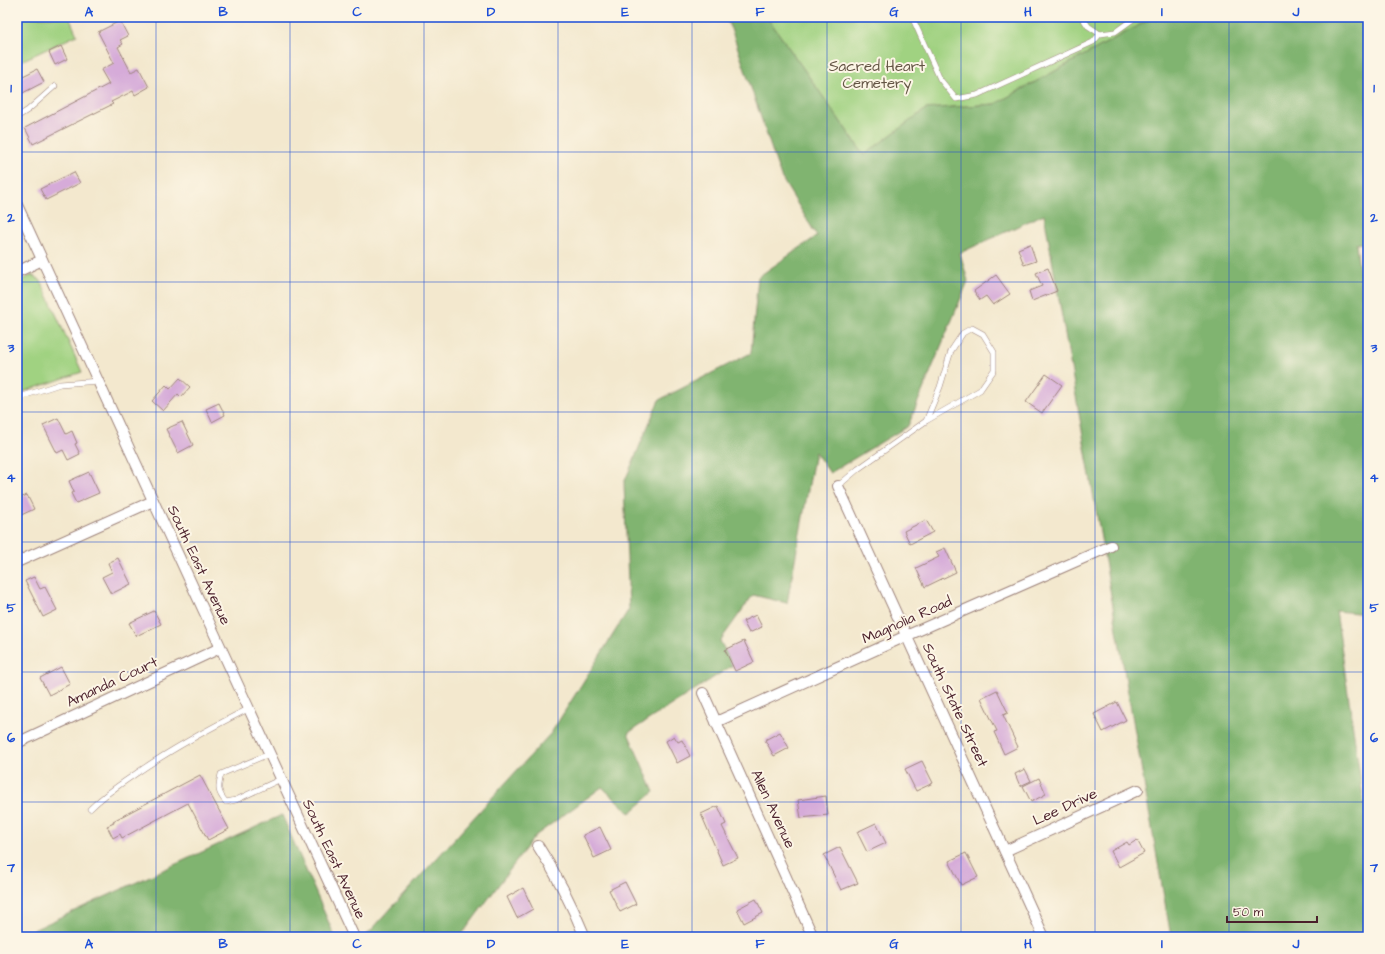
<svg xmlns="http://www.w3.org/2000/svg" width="1385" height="954" font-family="'Architects Daughter',sans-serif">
<rect width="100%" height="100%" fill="#fcf5e5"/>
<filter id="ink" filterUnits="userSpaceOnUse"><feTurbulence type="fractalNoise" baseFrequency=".025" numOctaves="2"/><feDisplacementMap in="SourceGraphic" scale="8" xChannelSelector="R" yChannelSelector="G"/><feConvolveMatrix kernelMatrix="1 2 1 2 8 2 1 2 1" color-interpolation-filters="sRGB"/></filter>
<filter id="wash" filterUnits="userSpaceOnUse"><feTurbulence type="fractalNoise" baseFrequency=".012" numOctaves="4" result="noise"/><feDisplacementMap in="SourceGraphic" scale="16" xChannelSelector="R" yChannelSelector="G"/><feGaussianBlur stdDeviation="0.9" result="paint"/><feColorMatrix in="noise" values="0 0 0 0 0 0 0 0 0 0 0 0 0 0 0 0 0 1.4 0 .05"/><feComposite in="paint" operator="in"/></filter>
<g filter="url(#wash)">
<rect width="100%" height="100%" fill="#f3e8ce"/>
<!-- green -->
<g fill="#a0d281" stroke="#757856">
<path d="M17,17H69L77,35L17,63Z"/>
<path d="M767,17H1154L995,104L926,109L864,155Z"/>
<path d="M32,275L41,281L82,372L17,394V282Z"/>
</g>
<!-- forest -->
<g fill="#80b46f" stroke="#656a4d">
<path d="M725,17H767L864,155L926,109L995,104L1154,17H1368V242L1356,244L1368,345V614L1336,611L1368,831V937H1171L1044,214L960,253L968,281L908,426L830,473L815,452L787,603L753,595L720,641L733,665L628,733L654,792L630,813L602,787L535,836L460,937H365L551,733L629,609L624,483L659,400L751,353L758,277L817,236L781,177L732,31Z"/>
<path d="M282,815L335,937H18Z"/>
</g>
<g id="blocks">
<!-- building -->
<g fill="#d6abd9">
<path d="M120,21L128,36L120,40L123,44L118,47L131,72L139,68L149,87L135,95L133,91L111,102L113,104L33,144L25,128L109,84L101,70L114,63L98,32Z"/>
<path d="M61,46L67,59L55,65L49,52Z"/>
<path d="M37,69L44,82L17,96V79Z"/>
<path d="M74,172L80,183L46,200L40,189Z"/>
<path d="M1030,244L1036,261L1024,265L1018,249Z"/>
<path d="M1048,268L1057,291L1032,301L1029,291L1042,286L1036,273Z"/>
<path d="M996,275L1010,294L993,305L986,296L980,300L974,291Z"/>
<path d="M1046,374L1062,385L1042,413L1026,402Z"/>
<path d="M180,378L190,387L181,397L178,394L163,411L152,401L166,385L170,389Z"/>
<path d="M219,403L225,415L212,422L206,409Z"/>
<path d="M58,418L66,434L72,431L77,443L75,444L80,454L68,460L63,450L57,453L43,425Z"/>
<path d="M182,422L193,445L178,453L166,429Z"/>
<path d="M89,472L99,493L76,503L71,493L74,492L69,481Z"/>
<path d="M27,495L34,509L17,517V499Z"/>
<path d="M926,520L933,532L910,544L904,531Z"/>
<path d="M945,548L956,572L925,587L916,568L939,557L936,552Z"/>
<path d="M118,558L131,584L111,594L102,577L112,572L108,563Z"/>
<path d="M34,577L40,589L45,587L57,610L43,617L25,581Z"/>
<path d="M154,611L161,624L136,636L129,623Z"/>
<path d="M756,615L762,627L749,633L743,621Z"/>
<path d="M744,641L754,662L735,671L725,650Z"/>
<path d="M61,667L70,684L49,695L40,678Z"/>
<path d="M997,690L1008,713L1003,715L1018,747L1004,754L994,732L997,731L981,698Z"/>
<path d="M1117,702L1126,720L1103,732L1094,714Z"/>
<path d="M780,732L789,748L774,756L765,740Z"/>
<path d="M674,736L678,742L682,740L690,756L677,763L666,741Z"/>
<path d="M922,761L933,783L916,791L905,769Z"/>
<path d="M1025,769L1031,781L1020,786L1015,774Z"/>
<path d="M200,775L229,829L208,840L188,803L122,838L120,834L113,838L107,826L114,823L113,821Z"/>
<path d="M1039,778L1046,794L1031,802L1023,786Z"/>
<path d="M826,796L828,815L801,818L798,800Z"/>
<path d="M718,806L726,824L722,826L738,858L723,865L701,814Z"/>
<path d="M876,823L886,843L867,852L857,832Z"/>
<path d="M600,827L611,850L594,858L583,835Z"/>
<path d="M1137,840L1144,853L1119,867L1111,851L1127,842L1129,845Z"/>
<path d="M840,847L858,883L841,890L824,855Z"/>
<path d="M966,853L978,877L961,885L949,861Z"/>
<path d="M625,882L636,904L620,912L609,890Z"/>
<path d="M523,888L533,909L517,918L507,897Z"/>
<path d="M756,899L763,913L744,923L737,909Z"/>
</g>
</g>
</g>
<g filter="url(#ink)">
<use href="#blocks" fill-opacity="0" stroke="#9e847c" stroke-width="1"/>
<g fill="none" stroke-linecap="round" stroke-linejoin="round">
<!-- lane casing -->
<g stroke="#9e847c" stroke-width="6">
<g id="lane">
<path d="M912,17L940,79L956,99L977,95L1093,42L1100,34"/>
<path d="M1082,17L1088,26L1100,34L1115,32L1136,17"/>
<path d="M17,117L28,110L55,86"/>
<path d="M17,398L60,384L99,381"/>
<path d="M838,486L858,469L926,421L980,390L994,370V352L983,334L972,328L963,333L951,351L940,387L926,421"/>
<path d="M269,754L221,774C218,787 217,792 226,802L236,800L281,779"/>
<path d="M90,809C102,797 116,787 131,777C168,751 208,729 248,709"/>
</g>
</g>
<!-- street casing -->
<g stroke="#9e847c" stroke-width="12">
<g id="street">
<path d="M17,205L354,937"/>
<path d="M17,272L42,260"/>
<path d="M838,486L1044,937"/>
<path d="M17,562L153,501"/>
<path d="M703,693L813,937"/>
<path d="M716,722L906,636L1111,546"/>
<path d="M17,743L220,648"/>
<path d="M538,846C557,875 572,905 585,937"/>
<path d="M1005,851L1138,790"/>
</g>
</g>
<!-- lane -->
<use href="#lane" stroke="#fff" stroke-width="5"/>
<!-- street -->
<use href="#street" stroke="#fff" stroke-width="10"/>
</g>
</g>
<!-- grid -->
<path fill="none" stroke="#1d4ed8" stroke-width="1" stroke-opacity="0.55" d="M156,17V937M290,17V937M424,17V937M558,17V937M692,17V937M827,17V937M961,17V937M1095,17V937M1229,17V937M17,152H1368M17,282H1368M17,412H1368M17,542H1368M17,672H1368M17,802H1368"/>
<g text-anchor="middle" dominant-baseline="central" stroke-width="4" stroke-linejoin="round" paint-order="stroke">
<!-- park labels -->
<g font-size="15" fill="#645545" stroke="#fcf5e5">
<text x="877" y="66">Sacred Heart<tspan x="877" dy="17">Cemetery</tspan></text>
</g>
<!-- street labels -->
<g font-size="15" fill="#4a1f2b" stroke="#fcf5e5">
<text transform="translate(199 565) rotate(65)">South East Avenue</text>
<text transform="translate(907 620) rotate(-24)">Magnolia Road</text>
<text transform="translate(112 682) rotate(-25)">Amanda Court</text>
<text transform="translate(955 705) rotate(65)">South State Street</text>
<text transform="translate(1065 807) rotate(-25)">Lee Drive</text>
<text transform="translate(773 809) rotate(65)">Allen Avenue</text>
<text transform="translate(334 859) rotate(65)">South East Avenue</text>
</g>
</g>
<!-- margin -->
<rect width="1385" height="954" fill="none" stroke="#fcf5e5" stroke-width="44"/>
<!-- scale -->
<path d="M1227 916v6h90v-6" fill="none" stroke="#4a1f2b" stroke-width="2"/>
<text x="1233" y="916" font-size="12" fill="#4a1f2b" stroke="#fcf5e5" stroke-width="3" paint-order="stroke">50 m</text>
<rect x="22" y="22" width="1341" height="910" fill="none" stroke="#1d4ed8" stroke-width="1.5"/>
<g font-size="13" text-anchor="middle" font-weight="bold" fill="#1d4ed8">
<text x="89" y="16">A</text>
<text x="223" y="16">B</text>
<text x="357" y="16">C</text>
<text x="491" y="16">D</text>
<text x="625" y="16">E</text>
<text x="760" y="16">F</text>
<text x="894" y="16">G</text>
<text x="1028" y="16">H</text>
<text x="1162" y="16">I</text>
<text x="1296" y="16">J</text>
<text x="11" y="92">1</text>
<text x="1374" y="92">1</text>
<text x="11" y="222">2</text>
<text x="1374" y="222">2</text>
<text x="11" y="352">3</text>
<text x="1374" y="352">3</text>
<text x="11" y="482">4</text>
<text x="1374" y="482">4</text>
<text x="11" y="612">5</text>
<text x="1374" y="612">5</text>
<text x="11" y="742">6</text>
<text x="1374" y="742">6</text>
<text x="11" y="872">7</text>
<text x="1374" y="872">7</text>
<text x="89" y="948">A</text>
<text x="223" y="948">B</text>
<text x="357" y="948">C</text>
<text x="491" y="948">D</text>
<text x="625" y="948">E</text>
<text x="760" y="948">F</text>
<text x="894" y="948">G</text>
<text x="1028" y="948">H</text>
<text x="1162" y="948">I</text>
<text x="1296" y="948">J</text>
</g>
</svg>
